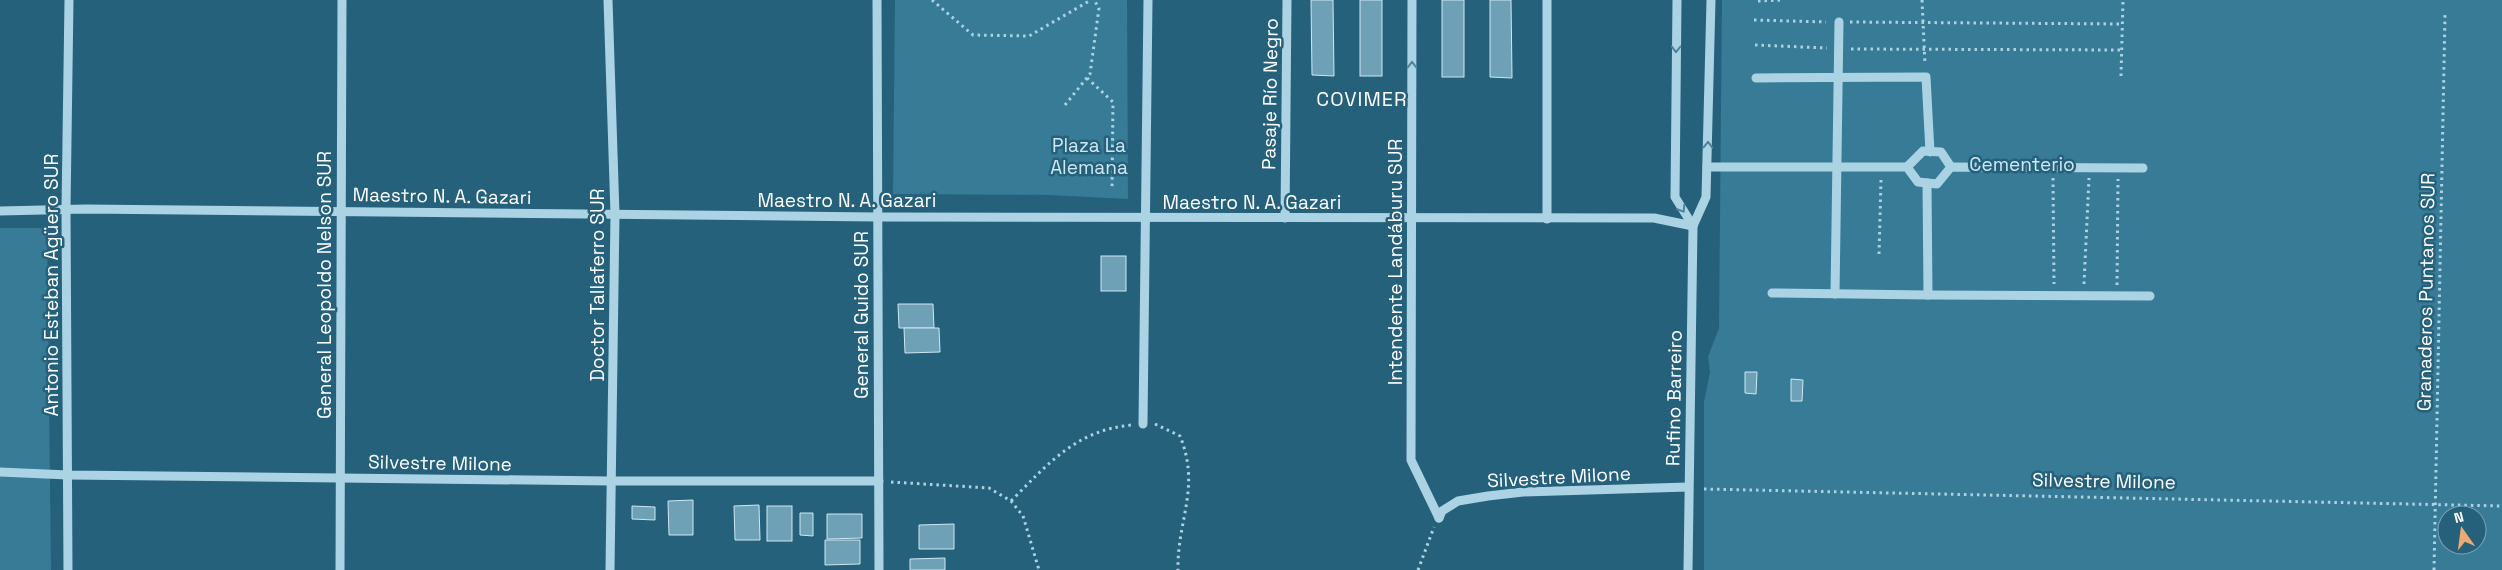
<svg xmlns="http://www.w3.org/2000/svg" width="2502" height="570" font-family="'Space Grotesk',sans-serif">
<rect width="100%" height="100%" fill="#26617c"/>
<!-- green -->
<g fill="#377b97" fill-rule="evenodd">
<path d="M895,0H1127L1128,199L1050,195L893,194Z"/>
<path d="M1722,0H2502V570H1704V402L1710,372L1708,357L1719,328ZM2447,515H2477V545H2447Z"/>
<path d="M0,228H47L51,570H0Z"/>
</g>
<!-- building -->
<g fill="#6ea0b6" stroke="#cde8f4">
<path d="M1311,0H1333L1334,76L1312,75Z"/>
<rect x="1360" y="0" width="22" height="76"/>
<rect x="1442" y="0" width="22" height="77"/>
<path d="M1490,0H1511L1512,78L1490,77Z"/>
<rect x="1101" y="256" width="25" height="35"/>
<path d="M898,304H933L934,328H899Z"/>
<path d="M904,328H939L940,352L905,353Z"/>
<path d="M1745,372H1757L1756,394L1745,393Z"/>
<path d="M1791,379L1803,380L1802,401H1791Z"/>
<path d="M693,500V535H669L668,501Z"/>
<path d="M759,505L760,540H735L734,506Z"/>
<path d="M632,506L655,507V520L632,519Z"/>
<rect x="767" y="506" width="25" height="35"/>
<path d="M800,513H813V536L800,535Z"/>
<path d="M827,514H862V538L827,539Z"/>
<path d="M954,524V549H919V525Z"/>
<path d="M825,540H860V564L825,565Z"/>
<path d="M945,558V570H910V559Z"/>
</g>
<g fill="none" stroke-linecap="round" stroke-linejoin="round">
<!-- path -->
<g stroke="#abd3e4" stroke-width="3" stroke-dasharray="2.5 4" stroke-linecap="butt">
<path d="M932,0L973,35L1029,36L1091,0"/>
<path d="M1922,0L1925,64"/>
<path d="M1758,1L1781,0"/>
<path d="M1754,20L1826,22"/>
<path d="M1850,22L2122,24"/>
<path d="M1755,45L1827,48"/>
<path d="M1851,49L2121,50"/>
<path d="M2121,76L2123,0"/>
<path d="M1087,78L1113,102L1112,190"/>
<path d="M1065,105L1090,74L1099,8L1094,0"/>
<path d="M2053,178L2054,284"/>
<path d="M1879,254L1881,180"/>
<path d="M2084,284L2089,178"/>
<path d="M2117,285L2118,179"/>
<path d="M1155,424L1180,436C1201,488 1177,520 1178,570"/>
<path d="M891,482L989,488L1011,501L1023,516L1039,570"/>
<path d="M1704,489L2502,506"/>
<path d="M1011,501C1048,464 1076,430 1132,425"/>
<path d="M1418,570L1434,527"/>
<path d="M2434,570L2445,15"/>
</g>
<!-- minor -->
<g stroke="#abd3e4" stroke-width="9">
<path d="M608,0L615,214L610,570"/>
<path d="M877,0L879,570"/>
<path d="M1412,0L1411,460L1439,518"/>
<path d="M1547,0V219"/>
<path d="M1677,0L1675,197L1693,226"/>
<path d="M1756,78L1926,77L1930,152"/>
<path d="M1707,167H1907L1918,182L1937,184L1951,167L2143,168"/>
<path d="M1907,167L1923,151L1941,152L1951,167"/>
<path d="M0,211L86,209L877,217L1654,218L1693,226"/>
<path d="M1285,218L1287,0"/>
<path d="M1772,293L1928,295L1927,183"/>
<path d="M1835,294L1839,22"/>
<path d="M1928,295L2150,296"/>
<path d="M1143,424L1148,0"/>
<path d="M0,472L68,475L611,481H879"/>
<path d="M1439,518L1442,511L1458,501L1488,496L1523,492L1688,487"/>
<path d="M68,570L66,209L69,0"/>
<path d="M340,570L342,0"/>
<path d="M1688,570L1693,226L1706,197L1711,0"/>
</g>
</g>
<!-- one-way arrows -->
<defs><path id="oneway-chevron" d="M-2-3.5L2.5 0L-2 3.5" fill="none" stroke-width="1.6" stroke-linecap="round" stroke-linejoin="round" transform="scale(1.25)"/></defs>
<g stroke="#4e839b">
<use href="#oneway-chevron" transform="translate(1676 49) rotate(91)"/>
<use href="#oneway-chevron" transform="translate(1412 65) rotate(-90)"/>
<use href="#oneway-chevron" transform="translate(1708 145) rotate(-89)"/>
<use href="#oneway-chevron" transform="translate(1682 209) rotate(58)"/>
</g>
<g text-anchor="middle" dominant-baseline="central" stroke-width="5" stroke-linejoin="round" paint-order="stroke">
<!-- street labels -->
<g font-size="19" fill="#fff" stroke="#26617c">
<text transform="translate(1270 94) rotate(-89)">Pasaje Río Negro</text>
<text transform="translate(442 196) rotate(1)">Maestro N. A. Gazari</text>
<text x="847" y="200">Maestro N. A. Gazari</text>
<text x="1252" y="202">Maestro N. A. Gazari</text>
<text transform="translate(1395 262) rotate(-90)">Intendente Landáburu SUR</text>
<text transform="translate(51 285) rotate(-90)">Antonio Esteban Agüero SUR</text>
<text transform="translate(324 285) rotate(-90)">General Leopoldo Nelson SUR</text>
<text transform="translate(597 285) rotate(-90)">Doctor Tallaferro SUR</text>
<text transform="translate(2426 292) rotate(-89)">Granaderos Puntanos SUR</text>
<text transform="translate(861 315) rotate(-90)">General Guido SUR</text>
<text transform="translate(1674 398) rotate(-89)">Rufino Barreiro</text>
<text transform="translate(440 463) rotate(1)">Silvestre Milone</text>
<text transform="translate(1559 477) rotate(-3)">Silvestre Milone</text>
<text transform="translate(2104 481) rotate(1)">Silvestre Milone</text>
</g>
<!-- park labels -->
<g font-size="19" fill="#cde8f4" stroke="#26617c">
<text x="1089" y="145">Plaza La<tspan x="1089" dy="22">Alemana</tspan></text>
<text x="2022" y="164">Cementerio</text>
</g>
<!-- neighbourhood labels -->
<g font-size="20" letter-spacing="1" fill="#fff" stroke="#26617c">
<text x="1362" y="99">COVIMER</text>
</g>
</g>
<!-- north arrow -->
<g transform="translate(2462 530) rotate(346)"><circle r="24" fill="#26617c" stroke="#7da0b0"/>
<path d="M0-4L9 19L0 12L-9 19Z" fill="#edaa70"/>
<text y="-8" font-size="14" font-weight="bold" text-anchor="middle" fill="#ffffff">N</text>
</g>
</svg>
